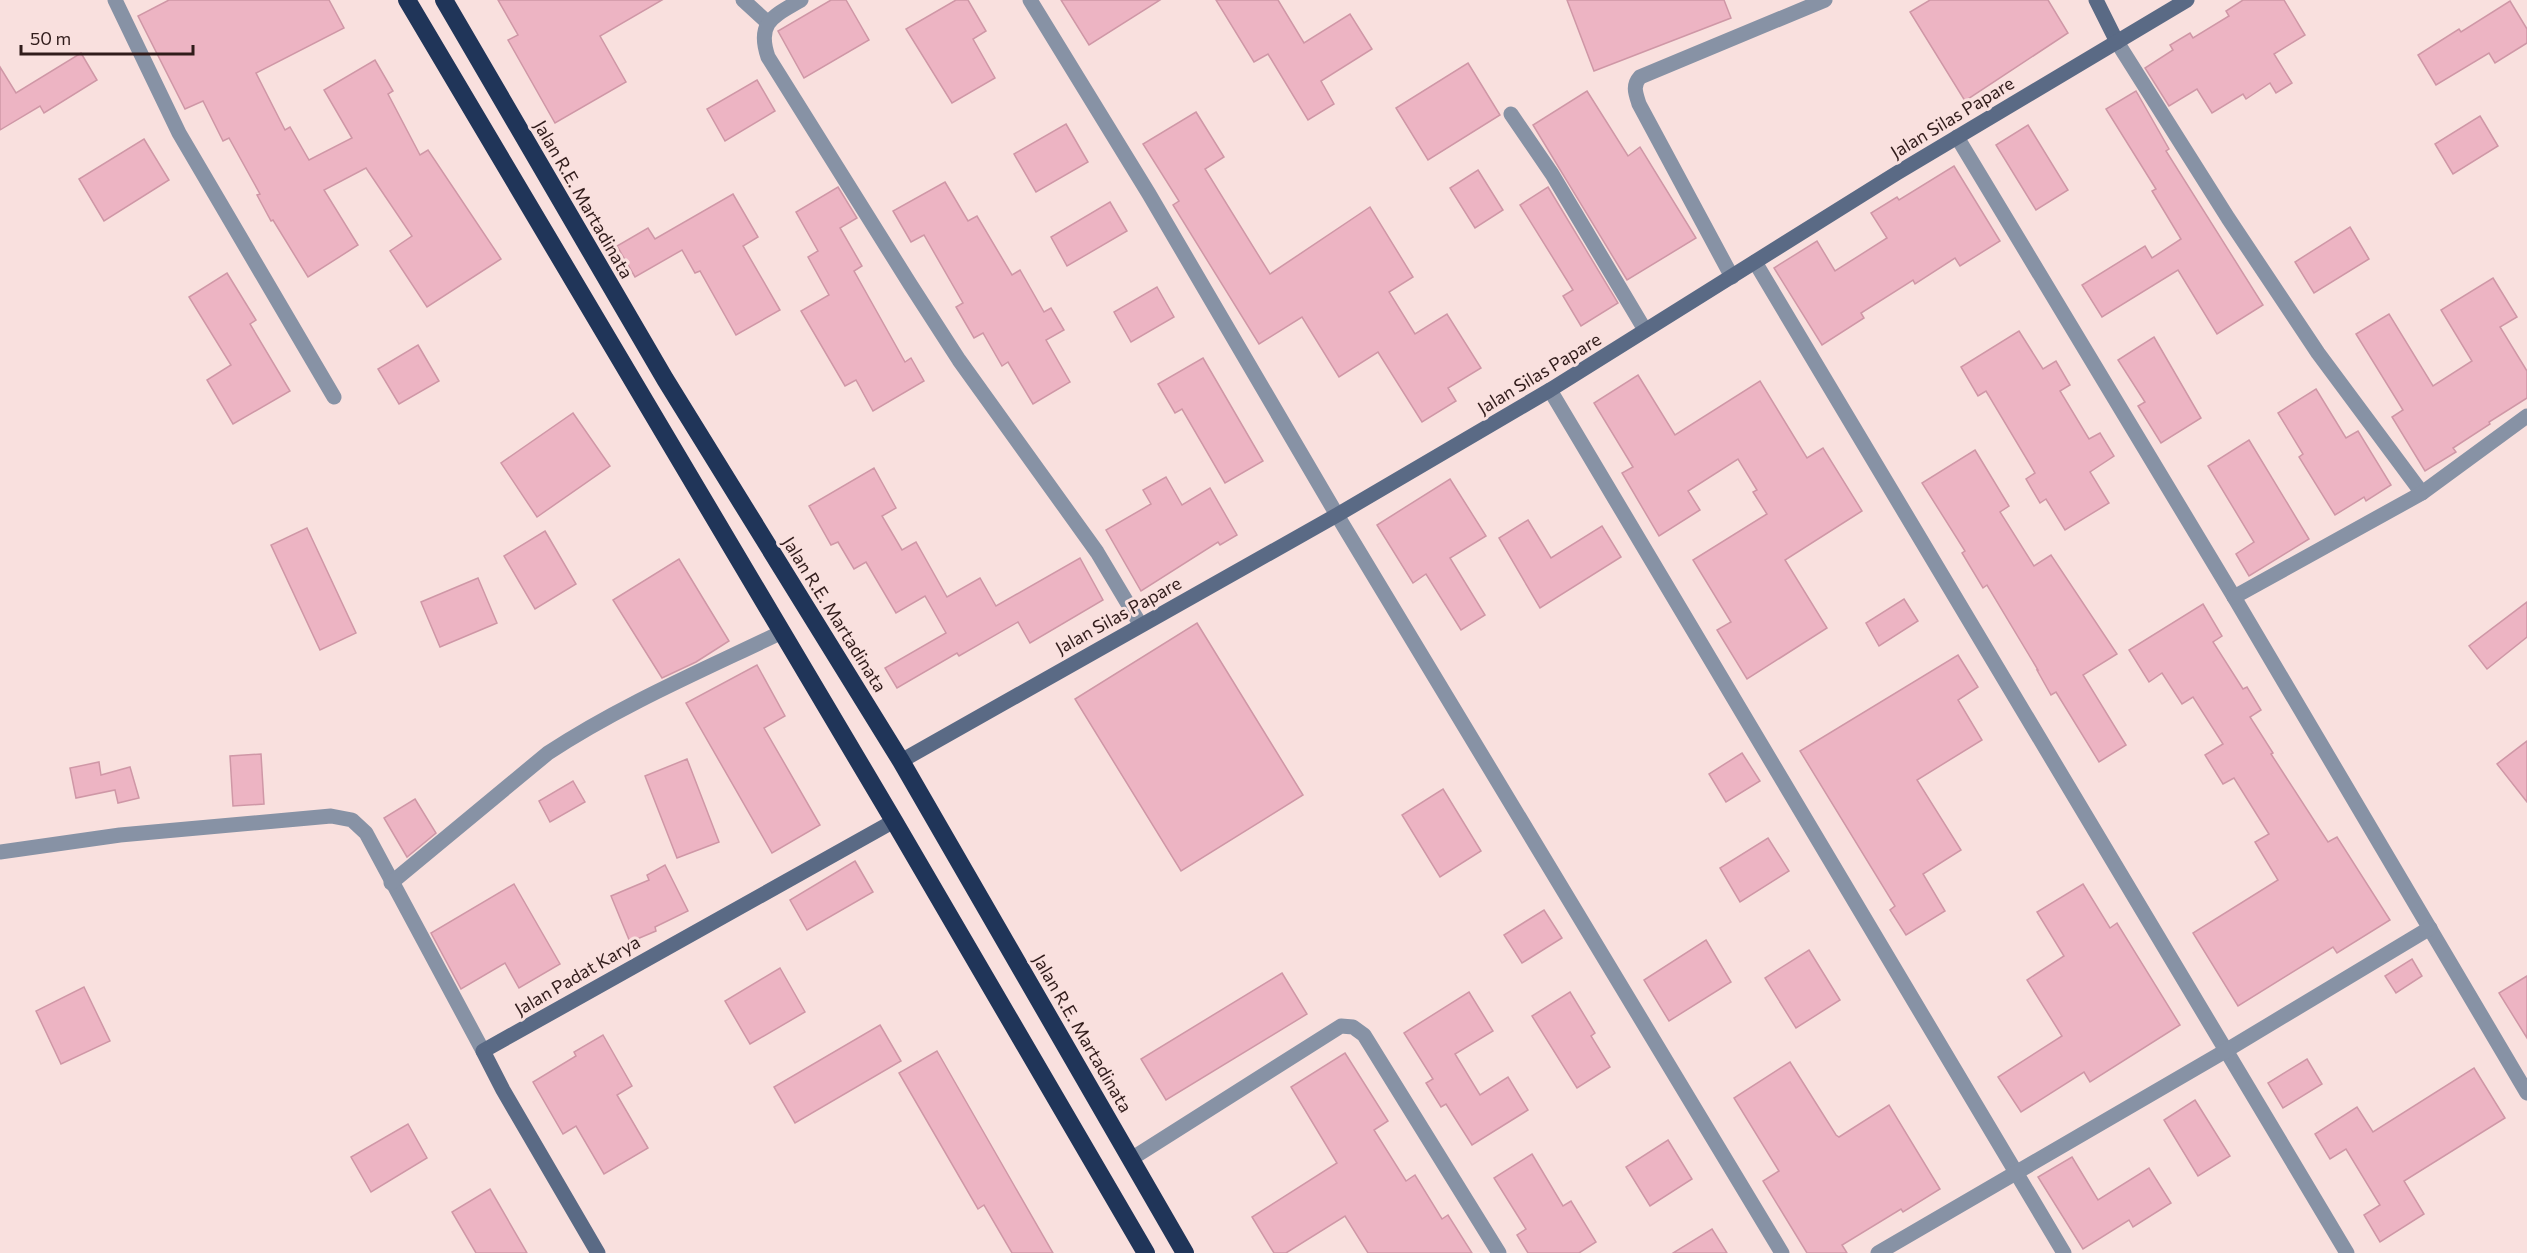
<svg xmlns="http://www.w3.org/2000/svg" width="2527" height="1253" font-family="Commissioner,sans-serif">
<rect width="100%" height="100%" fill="#f9e0de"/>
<!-- building -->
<g fill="#edb4c3" stroke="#cf97a6" stroke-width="1.5">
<path d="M169,0H329L344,28L256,73L285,130L290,127L309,160L352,138L324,90L375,60L393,91L388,94L420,155L428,150L501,259L427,307L390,251L412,236L366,168L324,190L358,245L308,277L273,220L271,221L257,195L260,194L229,138L223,141L203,101L185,109L138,16Z"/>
<path d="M498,0H662L600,36L626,82L555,123L508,40L518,35Z"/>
<path d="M831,0H846L869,40L804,78L778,31Z"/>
<path d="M956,0H968L986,31L973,39L995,78L952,103L906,29Z"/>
<path d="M1061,0H1160L1089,45Z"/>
<path d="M1216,0H1278L1304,43L1350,14L1372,49L1321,81L1334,104L1308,120L1268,54L1254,62Z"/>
<path d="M1567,0H1724L1731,18L1594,71Z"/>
<path d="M1930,0H2048L2068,33L1965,101L1910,12Z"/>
<path d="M2243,0H2284L2305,35L2274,54L2292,83L2276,93L2270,83L2246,99L2243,94L2212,113L2197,89L2169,106L2145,68L2173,50L2170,45L2190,33L2193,38L2229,16L2226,11Z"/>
<path d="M2510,1L2527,29V43L2495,63L2489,53L2436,85L2418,55L2459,29L2461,32Z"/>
<path d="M81,53L97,80L44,113L40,106L0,130V67L16,93Z"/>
<path d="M1468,63L1500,115L1428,160L1396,108Z"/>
<path d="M757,80L775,111L725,141L707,109Z"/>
<path d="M1587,91L1628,156L1640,147L1696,238L1627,280L1533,125Z"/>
<path d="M2136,91L2169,149L2166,151L2263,305L2217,334L2178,270L2102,317L2082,285L2145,246L2152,258L2181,239L2152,191L2156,189L2106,109Z"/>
<path d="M1196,112L1224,157L1205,169L1270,274L1370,207L1413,277L1389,292L1415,334L1447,314L1481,368L1448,388L1456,401L1422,422L1378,352L1339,377L1302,317L1259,344L1173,205L1179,201L1143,144Z"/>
<path d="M2480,116L2498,146L2453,174L2435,144Z"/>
<path d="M1066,124L1088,162L1036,192L1014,154Z"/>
<path d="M2028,125L2068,190L2036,210L1996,145Z"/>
<path d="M144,139L169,180L104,221L79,179Z"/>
<path d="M1954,166L2000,241L1960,266L1955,258L1915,284L1913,280L1861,313L1864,318L1822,345L1774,268L1817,241L1835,271L1887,238L1871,213L1897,197L1899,200Z"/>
<path d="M1478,170L1503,210L1475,228L1450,188Z"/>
<path d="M945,182L968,221L977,216L1012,275L1020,270L1044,312L1051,308L1064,330L1046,340L1070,382L1033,404L1008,362L1002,366L983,333L974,338L956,307L963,303L924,235L911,242L893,211Z"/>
<path d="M838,187L857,218L840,228L862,266L854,271L905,362L911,358L924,381L873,411L856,380L845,386L801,311L829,295L808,257L818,251L796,212Z"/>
<path d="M1548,187L1618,303L1581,326L1563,296L1573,290L1520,205Z"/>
<path d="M733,194L758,237L743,246L780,310L736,335L700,271L695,273L682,250L635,277L617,246L648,228L655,239Z"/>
<path d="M1110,202L1127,231L1067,266L1051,237Z"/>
<path d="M2350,227L2369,259L2314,293L2295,262Z"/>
<path d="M227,273L256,320L250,324L290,391L233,424L207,380L231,365L189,297Z"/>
<path d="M2493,278L2517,317L2500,327L2527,371V398L2489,422L2490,424L2453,448L2456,452L2425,471L2392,417L2403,410L2356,334L2389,314L2433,386L2472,361L2441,310Z"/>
<path d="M1157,287L1174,317L1131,342L1114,312Z"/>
<path d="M2019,331L2043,369L2056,361L2070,385L2060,391L2089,439L2100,433L2114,456L2090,472L2109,503L2065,530L2046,499L2040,503L2026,479L2035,473L1986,391L1978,396L1961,367Z"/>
<path d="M2154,337L2201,418L2161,443L2138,406L2145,402L2118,360Z"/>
<path d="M418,345L439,381L399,404L378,369Z"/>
<path d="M1203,358L1263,461L1225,483L1182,409L1175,413L1158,384Z"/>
<path d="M1638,375L1675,435L1760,381L1807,458L1823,448L1862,511L1785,560L1827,628L1747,679L1717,630L1731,622L1693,560L1767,514L1753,492L1757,490L1738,459L1688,491L1700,510L1659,536L1622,473L1633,467L1594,403Z"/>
<path d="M2316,389L2346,438L2358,431L2391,485L2366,501L2364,497L2335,515L2299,457L2303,454L2278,413Z"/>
<path d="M573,413L610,466L537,517L501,463Z"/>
<path d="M2249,440L2309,539L2249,576L2236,554L2254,542L2208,466Z"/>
<path d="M1975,450L2009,506L2000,512L2034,566L2051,555L2117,654L2083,675L2126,745L2099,762L2056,692L2051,695L2037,670H2038L1987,585L1983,588L1962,553L1965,551L1922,483Z"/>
<path d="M874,468L896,508L882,516L902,550L916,542L947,597L980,578L996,606L1080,558L1103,600L1030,643L1018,622L959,656L957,653L897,688L885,668L946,633L925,596L896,613L866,562L854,569L838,542L831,545L809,506Z"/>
<path d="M1166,477L1182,505L1210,488L1237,535L1220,545L1218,542L1141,591L1106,530L1151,504L1143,490Z"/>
<path d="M1450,479L1486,536L1450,558L1485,615L1461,630L1426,574L1413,583L1377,525Z"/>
<path d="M1528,520L1551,558L1602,526L1621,557L1540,608L1499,538Z"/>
<path d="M307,528L356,633L320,650L271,545Z"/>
<path d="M545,531L576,584L535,609L504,556Z"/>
<path d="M679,559L729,641L696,662L662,678L613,600Z"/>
<path d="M478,578L497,623L440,647L421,602Z"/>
<path d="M1904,599L1918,621L1879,646L1866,623Z"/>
<path d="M2527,602V637L2487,669L2469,646Z"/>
<path d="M2203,604L2222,636L2213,642L2243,689L2247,687L2261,710L2250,717L2273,753L2271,754L2328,842L2337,837L2390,920L2337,953L2333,947L2238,1006L2193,933L2278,880L2255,842L2269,834L2234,778L2223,784L2205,755L2223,744L2193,697L2182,704L2162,673L2149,682L2129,650Z"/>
<path d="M1197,623L1303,795L1181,871L1075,699Z"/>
<path d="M1958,655L1978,687L1958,700L1982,740L1917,780L1961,850L1923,874L1945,911L1906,935L1890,910L1895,906L1800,751Z"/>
<path d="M757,665L785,716L764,728L820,825L772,853L686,703Z"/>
<path d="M2527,741V802L2497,764Z"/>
<path d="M1742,753L1760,781L1726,802L1709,774Z"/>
<path d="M261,754L264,804L233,806L230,756Z"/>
<path d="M687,759L719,842L677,858L645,776Z"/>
<path d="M99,762L101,775L130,767L139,798L118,803L115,790L76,798L70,768Z"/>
<path d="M573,781L585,802L550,822L539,801Z"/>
<path d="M1443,789L1481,851L1440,877L1402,815Z"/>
<path d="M415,799L436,833L407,857L384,818Z"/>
<path d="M1768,838L1789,871L1740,902L1720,868Z"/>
<path d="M855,861L873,892L807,930L790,900Z"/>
<path d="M665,865L688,911L655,927L656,931L630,942L611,896L649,880L647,875Z"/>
<path d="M514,884L560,964L519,988L505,963L461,989L431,933Z"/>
<path d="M2083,884L2110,928L2117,923L2180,1025L2090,1082L2084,1072L2021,1112L1998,1077L2062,1036L2027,980L2064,956L2037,912Z"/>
<path d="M1544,910L1562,938L1522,963L1504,935Z"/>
<path d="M1706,940L1731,982L1669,1021L1644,980Z"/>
<path d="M1809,950L1840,1000L1796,1028L1765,978Z"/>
<path d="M2412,959L2422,976L2396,993L2385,976Z"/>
<path d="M780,968L805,1012L750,1044L725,1001Z"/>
<path d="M1282,973L1307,1014L1166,1100L1141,1059Z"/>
<path d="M2527,976V1038L2499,993Z"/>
<path d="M84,987L110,1041L61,1064L36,1011Z"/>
<path d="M1469,992L1493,1031L1455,1054L1480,1095L1508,1077L1528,1110L1472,1145L1446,1104L1441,1107L1426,1083L1433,1079L1404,1033Z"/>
<path d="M1570,992L1595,1033L1591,1036L1610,1067L1577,1088L1532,1016Z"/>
<path d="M880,1025L901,1061L795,1123L774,1087Z"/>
<path d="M603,1035L632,1086L617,1095L648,1148L604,1174L576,1126L563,1134L533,1082L576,1056L574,1052Z"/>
<path d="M937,1051L1015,1187L1053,1253H1012L984,1205L978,1209L899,1073Z"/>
<path d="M1345,1053L1388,1121L1374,1130L1406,1181L1415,1175L1442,1219L1448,1215L1472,1253H1368L1345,1216L1286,1253H1274L1252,1217L1337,1163L1291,1087Z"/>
<path d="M2307,1059L2322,1084L2283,1108L2268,1083Z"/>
<path d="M1790,1062L1836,1135L1839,1137L1889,1105L1940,1189L1903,1212L1901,1209L1842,1245L1847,1253H1807L1763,1181L1779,1171L1734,1098Z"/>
<path d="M2474,1068L2505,1118L2404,1181L2424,1214L2380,1242L2364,1215L2380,1205L2346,1149L2330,1159L2315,1134L2357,1107L2373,1132Z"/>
<path d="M2195,1100L2230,1156L2198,1176L2164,1120Z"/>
<path d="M408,1124L427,1158L371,1192L351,1157Z"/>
<path d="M1668,1140L1692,1179L1650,1206L1626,1167Z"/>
<path d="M1532,1154L1563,1206L1571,1201L1596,1242L1579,1253H1528L1517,1235L1526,1229L1494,1178Z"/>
<path d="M2072,1157L2098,1200L2149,1168L2171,1203L2133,1227L2129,1220L2083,1249L2038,1177Z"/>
<path d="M490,1189L527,1253H476L452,1212Z"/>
<path d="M1712,1229L1727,1253H1673Z"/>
</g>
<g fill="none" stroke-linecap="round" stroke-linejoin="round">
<!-- street -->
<g stroke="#8792a5" stroke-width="15">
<path d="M115,0L179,133L334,397"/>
<path d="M743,0L767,22"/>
<path d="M801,0C774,16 756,22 768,57L910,284L959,360L1097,552L1140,624"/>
<path d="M1030,0L1149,194L1337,515L1782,1253"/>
<path d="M2117,42L2228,218L2318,353L2422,493"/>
<path d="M1511,114L1552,174L1645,330"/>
<path d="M1957,137L2234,597L2527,1093"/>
<path d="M1755,262L2347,1253"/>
<path d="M1732,277L1639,104C1636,94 1632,86 1640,77L1825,0"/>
<path d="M1550,390L2064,1253"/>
<path d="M2234,597L2422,493L2527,416"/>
<path d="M0,852L120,835L331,816L352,820L366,833L483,1051"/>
<path d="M391,883L548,753C621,705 703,670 782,632"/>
<path d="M1131,1159L1341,1026L1353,1027L1364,1035L1499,1253"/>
<path d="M1878,1253L2227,1050L2430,928"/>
</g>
<!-- secondary -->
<g stroke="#5a6a85" stroke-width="15">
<path d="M2096,0L2117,42"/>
<path d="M901,761L1337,515L1550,390L1897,173L2187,0"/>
<path d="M598,1253L503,1090L483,1051L894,821"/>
</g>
<!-- highway -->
<g stroke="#203559" stroke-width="18">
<path d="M407,0L894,821L1146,1253"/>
<path d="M444,0L665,379L901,761L1185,1253"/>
</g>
</g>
<g text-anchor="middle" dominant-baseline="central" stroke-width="6" stroke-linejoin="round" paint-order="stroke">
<!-- street labels -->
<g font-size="18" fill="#311c1b" stroke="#f9e0de">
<text transform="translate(1952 117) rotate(-31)">Jalan Silas Papare</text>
<text transform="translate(584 199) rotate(60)">Jalan R.E. Martadinata</text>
<text transform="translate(1539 373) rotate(-31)">Jalan Silas Papare</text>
<text transform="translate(835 614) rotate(58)">Jalan R.E. Martadinata</text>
<text transform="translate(1118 615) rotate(-29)">Jalan Silas Papare</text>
<text transform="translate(577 975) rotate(-30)">Jalan Padat Karya</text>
<text transform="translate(1083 1033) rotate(60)">Jalan R.E. Martadinata</text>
</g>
</g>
<!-- scale -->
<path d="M21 45v9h172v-9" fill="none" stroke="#311c1b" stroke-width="3"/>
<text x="30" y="45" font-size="18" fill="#311c1b" stroke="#f9e0de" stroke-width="4.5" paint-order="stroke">50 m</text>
</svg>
